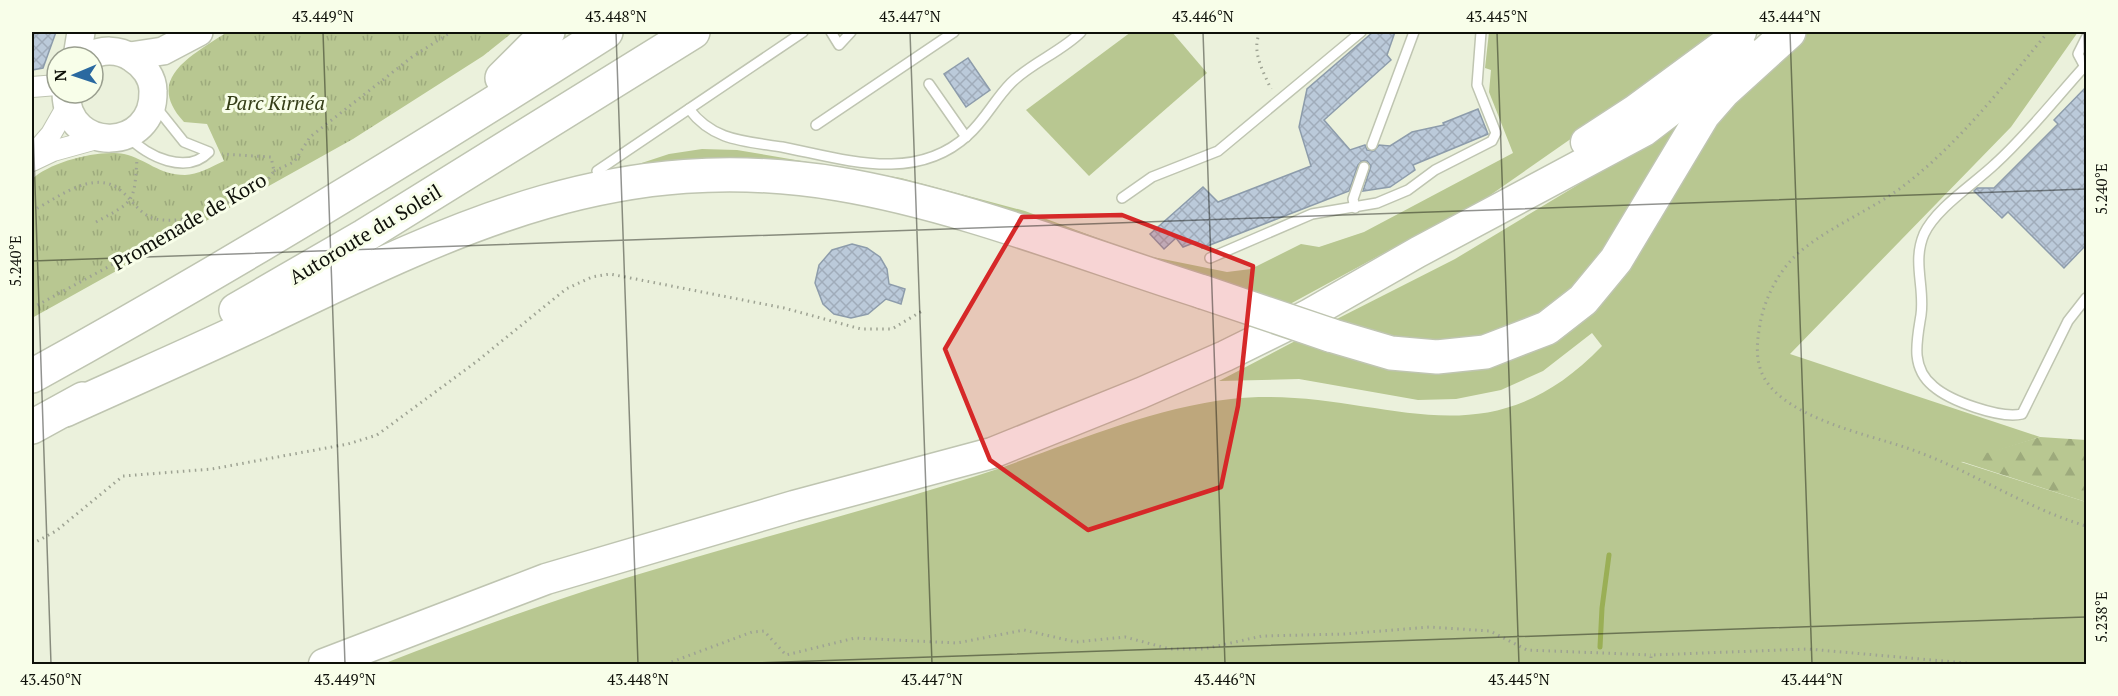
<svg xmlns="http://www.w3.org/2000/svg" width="2118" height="696" font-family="'PT Serif',serif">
<defs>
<pattern id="forest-firs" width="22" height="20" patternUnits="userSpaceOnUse" patternTransform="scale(1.5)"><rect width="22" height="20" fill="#b8c791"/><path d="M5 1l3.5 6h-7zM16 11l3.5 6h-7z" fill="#9daa7c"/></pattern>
<pattern id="park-tufts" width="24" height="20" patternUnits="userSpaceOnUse" patternTransform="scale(1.5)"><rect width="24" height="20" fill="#b8c791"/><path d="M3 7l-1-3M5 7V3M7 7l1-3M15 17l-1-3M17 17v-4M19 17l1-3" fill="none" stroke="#9daa7c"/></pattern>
<pattern id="building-cross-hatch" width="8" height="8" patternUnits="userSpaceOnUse" patternTransform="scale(1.5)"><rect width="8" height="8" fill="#bbcada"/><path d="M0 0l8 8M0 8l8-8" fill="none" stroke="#a0acba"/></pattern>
</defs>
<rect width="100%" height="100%" fill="#ebf1dc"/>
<!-- grass -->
<g fill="#b8c791">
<path d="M1131,32H1172L1207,73L1089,176L1026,110Z"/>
<path d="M1489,32H1724L1489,196L1279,310L928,199L590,180L669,154L702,149L737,150L901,178L1025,211L1143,255L1227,272L1251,269L1301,244L1319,247L1364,232L1513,153L1489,92L1491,70L1485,68Z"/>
<path d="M1806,32H2078L2011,127L1790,354L2040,437L1961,462L2086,502V664H383C463,633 544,603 626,578C737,544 849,515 960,481C1050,454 1137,410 1231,399C1376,383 1479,474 1602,346L1592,333L1543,371L1501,390L1456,399L1418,400L1299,379L1219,381L1297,340L1466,370L1633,262L1663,215L1698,143L1737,94Z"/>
<path d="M1686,114L1691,120L1563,310L1443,350L1325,325L1455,259L1576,186Z"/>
</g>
<!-- forest -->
<path fill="url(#forest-firs)" d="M2040,437L2086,440V502L1960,461Z"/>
<!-- park -->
<path fill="url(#park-tufts)" d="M227,32H513L483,56L353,139L32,318V179C50,162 99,149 124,154C146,159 159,175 185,175C197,175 213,166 224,161L207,124L184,122C143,78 193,55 227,32Z"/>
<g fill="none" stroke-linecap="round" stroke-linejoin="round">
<!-- stream -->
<path stroke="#9aaf55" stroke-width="5" d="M1600,647L1602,608L1609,555"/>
</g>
<!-- building -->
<g fill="url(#building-cross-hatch)" stroke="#8d9cab" stroke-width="1.5">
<path d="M32,32H56L43,68L32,70Z"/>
<path d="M1373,32H1395L1387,55L1391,60L1324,120L1350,150L1365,145L1367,150L1374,151L1379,145L1390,146L1412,132L1444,125L1443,123L1478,109L1488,134L1413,165L1415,170L1390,187L1363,191L1371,166L1367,161H1362L1358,165L1349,191L1202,248L1196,242L1183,247L1176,238L1164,249L1150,234L1203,187L1218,202L1311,166L1299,127L1307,89Z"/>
<path d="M968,58L990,90L966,107L944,74Z"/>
<path d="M2086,87V245L2064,268L2008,212L2002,218L1974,191L1977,188H1994L2058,124L2054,120Z"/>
<path d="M852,244L867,248L880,257L887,269L889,284L905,289L901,304L886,299L868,314L851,318L834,314L823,304L815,283L819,265L832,250Z"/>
</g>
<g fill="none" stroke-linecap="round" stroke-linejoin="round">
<!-- lane casing -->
<g stroke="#bfc5b1" stroke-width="12">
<g id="lane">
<path d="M831,32L839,45L851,32"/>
<path d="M2086,38L2078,54L2086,69"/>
<path d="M2084,67C2055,99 2027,135 1995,164C1974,184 1936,208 1924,234C1912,262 1925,287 1921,315C1917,340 1910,367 1933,386C1950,401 2000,419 2022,414L2068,321L2086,298"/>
<path d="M929,84L966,137"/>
<path d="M689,109C713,141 744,141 782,147C844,159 915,184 968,135C985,120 995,99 1011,83C1031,63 1061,52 1081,32"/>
<path d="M816,125L954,32"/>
<path d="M129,137C147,157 187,175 209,152L184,142L156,107"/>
<path d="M1372,145L1414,32"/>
<path d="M597,171L803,32"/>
<path d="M1122,198L1152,177L1218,151L1361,32"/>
<path d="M1355,208L1353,199L1364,167"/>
<path d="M1210,258L1312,214L1377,203L1408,190L1435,170L1492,141L1496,133L1477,85L1481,32"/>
</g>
</g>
<!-- street casing -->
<g stroke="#bfc5b1" stroke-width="22">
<g id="street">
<path d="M32,87L57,85"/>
<path d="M32,156L51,134L67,106"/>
<path d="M32,161L53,151L100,138"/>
</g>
</g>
<!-- secondary casing -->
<g stroke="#bfc5b1" stroke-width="30">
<g id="secondary">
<path d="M130,56L163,51L199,32"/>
<path d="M77,57L81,32"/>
<path d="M66,93C67,155 155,152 153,91C153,78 144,65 132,58C119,49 101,49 88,57"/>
</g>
</g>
<!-- primary casing -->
<g stroke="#bfc5b1" stroke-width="33">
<g id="primary">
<path d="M1586,142L1635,110L1741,32"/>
<path d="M324,664L546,579L794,506L992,453L1141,393L1225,356L1308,315L1418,252L1644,131L1746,53"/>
</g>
</g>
<!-- highway casing -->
<g stroke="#bfc5b1" stroke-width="36">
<g id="highway">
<path d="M502,78L548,32"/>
<path d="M236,310L364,236L693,32"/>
<path d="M1330,335L1391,353L1437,357L1485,352L1547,328L1583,300L1616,260L1703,115L1724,91L1789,32"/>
<path d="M32,376C228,268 418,152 606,32"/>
<path d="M65,410C131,380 198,351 263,320C456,227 617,147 839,184C959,204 1086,255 1203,292"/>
<path d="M32,427L83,399"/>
</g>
</g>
<!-- path -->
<g stroke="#9ea393" stroke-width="3" stroke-dasharray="1.5 4.5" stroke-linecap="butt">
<path d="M1260,32C1251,51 1263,71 1271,89"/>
<path d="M2048,32C2004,85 1960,142 1906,184C1874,209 1834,224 1802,250C1781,267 1767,293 1761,319C1758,335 1755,352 1760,368C1774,416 1867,434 1907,448C1969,469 2023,507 2086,526"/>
<path d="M274,171L294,162L310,137L412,57L451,32"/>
<path d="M32,211C48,203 67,189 86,184C127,174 129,213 156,219C170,222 185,219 198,217"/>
<path d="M96,222C135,201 134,203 137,159"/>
<path d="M32,308L267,181L274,171L271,157L222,154"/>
<path d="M32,544L56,531L123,476L212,469L348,444L377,435L476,362L566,289L592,277L610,274L784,308L861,329H892L922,311"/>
<path d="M666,664L752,632L764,631L786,655L855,638L957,643L1024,630L1076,642L1125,637L1170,649H1204L1262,636L1345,634L1429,627L1490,631L1527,650L1651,655"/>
<path d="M1651,664V655L1808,649L1977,664"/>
</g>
<!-- lane -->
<use href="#lane" stroke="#fff" stroke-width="9"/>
<!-- street -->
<use href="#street" stroke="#fff" stroke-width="20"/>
<!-- secondary -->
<use href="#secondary" stroke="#fff" stroke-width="27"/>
<!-- primary -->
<use href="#primary" stroke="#fff" stroke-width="30"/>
<!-- highway -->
<use href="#highway" stroke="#fff" stroke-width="33"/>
<!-- highway-bridge casing -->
<g stroke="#bfc5b1" stroke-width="36" stroke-linecap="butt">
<path id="highway-bridge" d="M1203,292L1330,335"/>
</g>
<!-- highway-bridge -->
<use href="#highway-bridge" stroke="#fff" stroke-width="33"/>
</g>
<!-- marked area -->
<path fill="#d62828" fill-opacity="0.2" stroke="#d62828" stroke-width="4.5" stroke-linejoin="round" d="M1122,215L1253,266L1238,406L1221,487L1088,530L990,460L945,349L1022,217Z"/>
<!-- ticks -->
<path fill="none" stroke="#0e1009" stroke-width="1.5" stroke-opacity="0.45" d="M323,32L345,664M616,32L638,664M910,32L932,664M1203,32L1225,664M1497,32L1519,664M1790,32L1812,664M2084,32L2086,115M32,96L51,664M32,261L2086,189M726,664L2086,617"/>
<g text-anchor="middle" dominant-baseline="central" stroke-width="6" stroke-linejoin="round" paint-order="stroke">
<!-- park labels -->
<g font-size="20" font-style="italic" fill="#353e18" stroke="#f8fee9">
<text x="275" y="102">Parc Kirnéa</text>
</g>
<!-- street labels -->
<g font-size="20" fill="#0e1009" stroke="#f8fee9">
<text transform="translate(189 221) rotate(-30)">Promenade de Koro</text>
<text transform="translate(365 234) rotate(-31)">Autoroute du Soleil</text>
</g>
</g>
<!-- border -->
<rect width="2118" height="696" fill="none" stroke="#f8fee9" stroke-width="66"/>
<!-- north arrow -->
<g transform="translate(75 75) rotate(268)"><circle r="28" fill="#f8fee9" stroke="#9a9f8f" stroke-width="1.5"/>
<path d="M0-4.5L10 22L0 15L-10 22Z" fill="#2a69a0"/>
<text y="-9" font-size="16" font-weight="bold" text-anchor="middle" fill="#0e1009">N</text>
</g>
<rect x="33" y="33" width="2052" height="630" fill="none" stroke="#0e1009" stroke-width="2"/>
<g font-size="15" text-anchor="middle" fill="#0e1009">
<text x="323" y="22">43.449°N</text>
<text x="616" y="22">43.448°N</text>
<text x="910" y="22">43.447°N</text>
<text x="1203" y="22">43.446°N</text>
<text x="1497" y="22">43.445°N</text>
<text x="1790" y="22">43.444°N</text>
<text transform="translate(2102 189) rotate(-90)" y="5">5.240°E</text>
<text transform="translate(16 261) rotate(-90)" y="5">5.240°E</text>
<text transform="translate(2102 617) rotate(-90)" y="5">5.238°E</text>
<text x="51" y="685">43.450°N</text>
<text x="345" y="685">43.449°N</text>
<text x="638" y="685">43.448°N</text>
<text x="932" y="685">43.447°N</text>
<text x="1225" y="685">43.446°N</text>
<text x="1519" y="685">43.445°N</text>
<text x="1812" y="685">43.444°N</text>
</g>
</svg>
